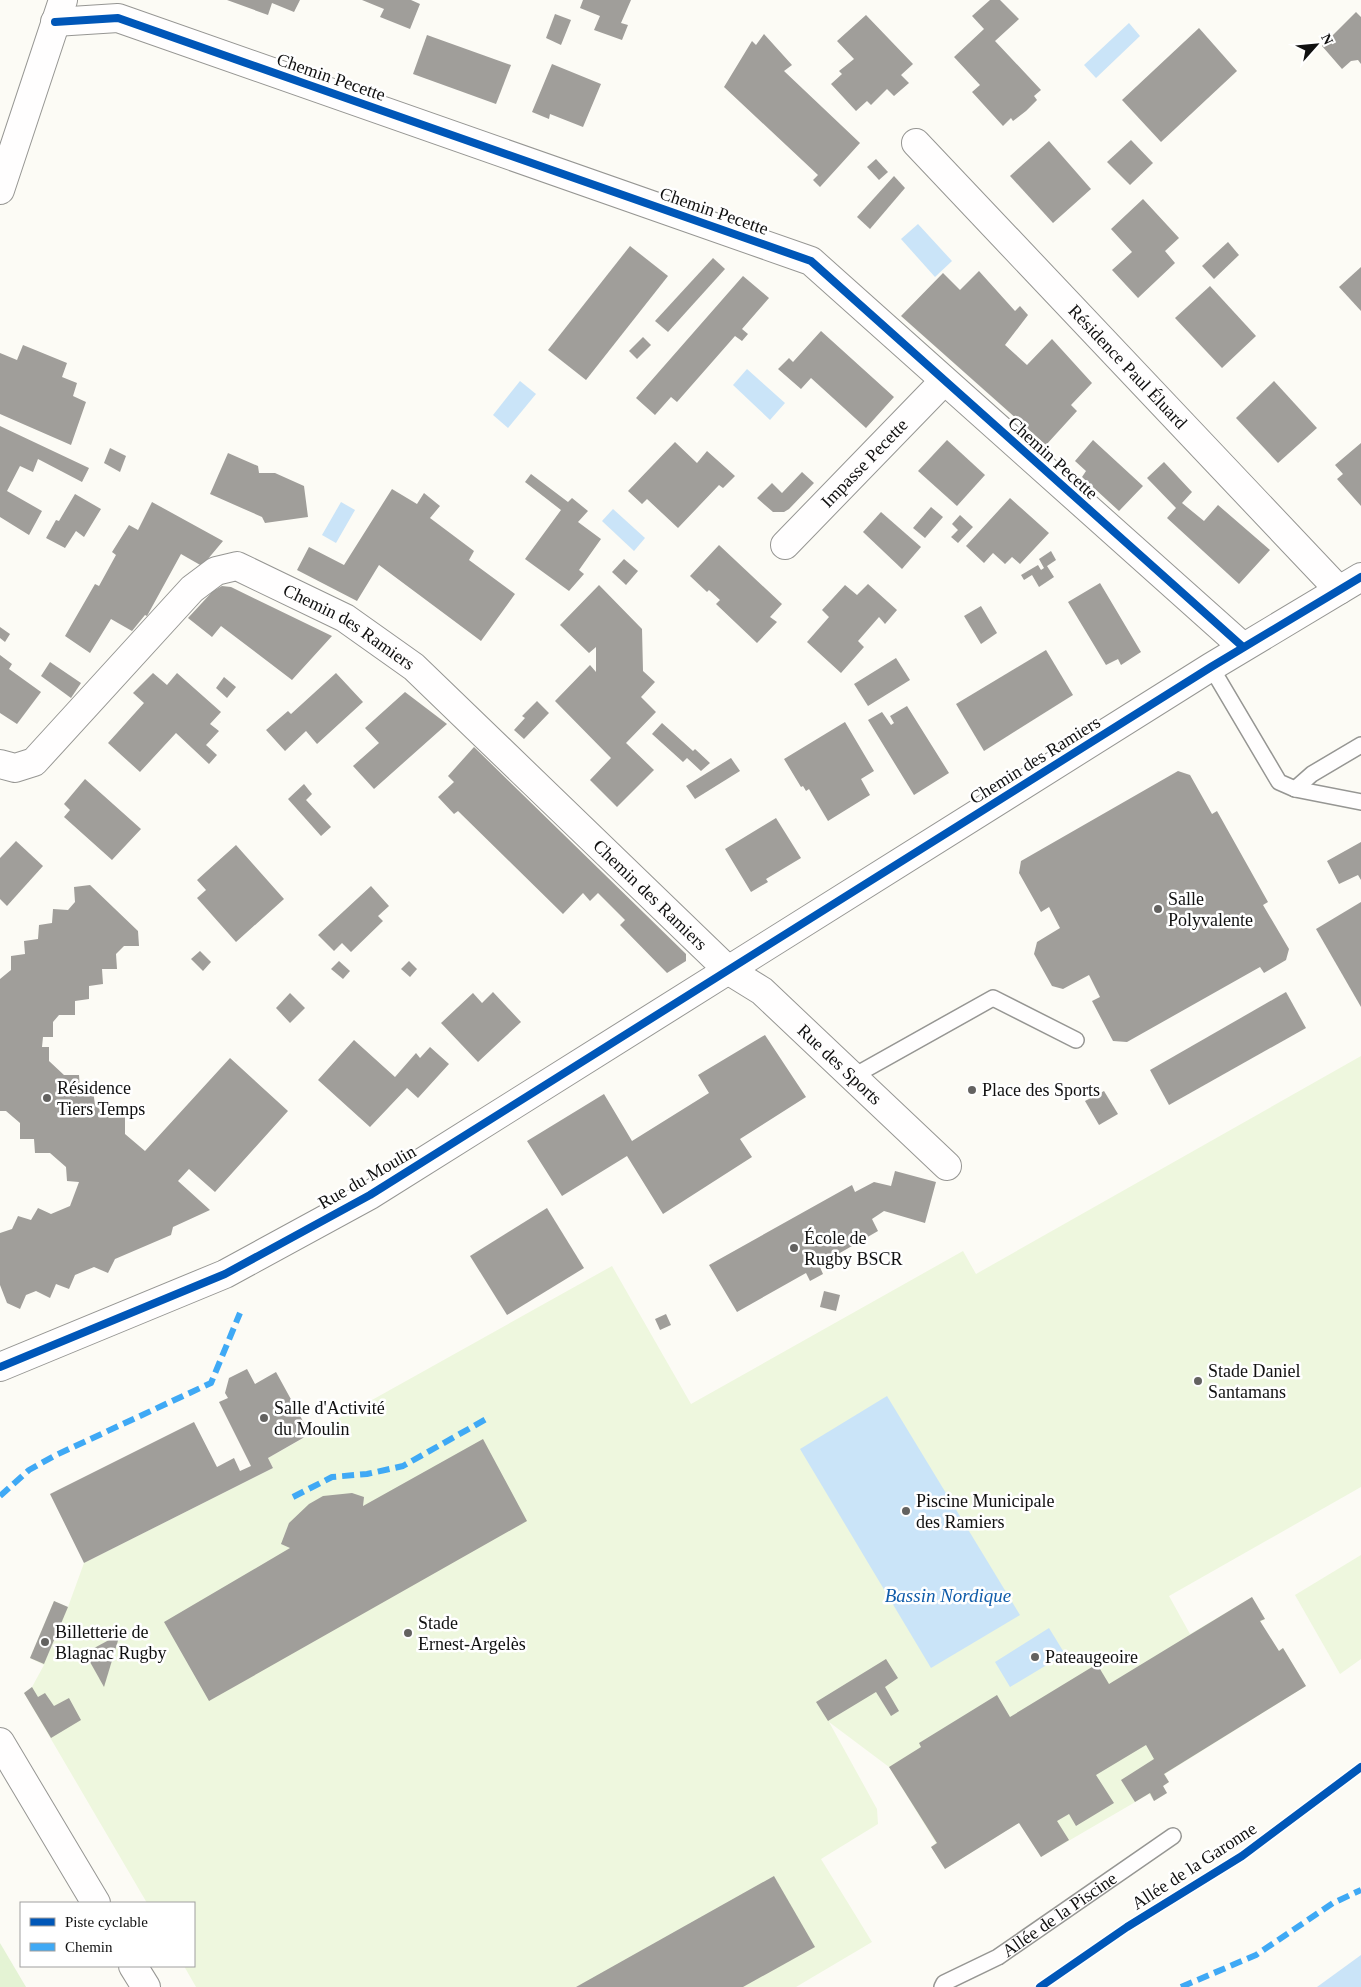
<svg xmlns="http://www.w3.org/2000/svg" width="1361" height="1987" font-family="Georgia,serif">
<rect width="100%" height="100%" fill="#fcfbf5"/>
<!-- green -->
<path fill="#e4f3d4" d="M0,1943L26,1987H0Z"/>
<!-- pitch -->
<g fill="#eef7de">
<path d="M1361,1056V1487L1169,1596L1190,1634L1252,1597L1265,1619L1260,1622L1278,1651L1283,1648L1306,1686L1165,1774L1169,1782L1163,1786L1167,1793L1154,1801L1149,1794L1041,1857L1019,1823L945,1869L931,1847L936,1843L889,1767L829,1722L877,1809L878,1824L821,1859L872,1942L796,1987H196L184,1966H194V1903H147L24,1693L32,1687L44,1665L30,1658L54,1601L68,1607L84,1563L273,1468L268,1458L612,1266L691,1404L963,1251L976,1274Z"/>
<path d="M1361,1555V1659L1340,1674L1295,1595Z"/>
</g>
<!-- water -->
<g fill="#cae4f8">
<path d="M1129,23L1140,36L1096,78L1084,65Z"/>
<path d="M918,224L952,261L935,277L901,239Z"/>
<path d="M747,369L785,403L770,420L733,385Z"/>
<path d="M520,381L536,394L508,428L493,415Z"/>
<path d="M341,502L355,510L336,543L322,535Z"/>
<path d="M613,509L645,538L634,551L602,521Z"/>
<path d="M887,1396L1020,1615L931,1668L800,1449Z"/>
<path d="M1049,1628L1068,1659L1057,1665L1055,1660L1010,1687L995,1662Z"/>
<path d="M1361,1955V1987H1317Z"/>
</g>
<!-- building -->
<g fill="#a09e9a">
<path d="M227,0H300L294,12L272,3L268,15Z"/>
<path d="M362,0H411L420,4L410,29L380,17L384,9Z"/>
<path d="M583,0H631L621,23L628,25L622,40L594,30L600,16L580,8Z"/>
<path d="M990,0H1000L1019,19L995,41L1041,90L1034,96L1037,100L1026,111L1013,121L1011,118L1003,126L972,92L980,85L954,57L984,29L972,16Z"/>
<path d="M1356,12L1361,17V64L1358,60L1351,61L1342,69L1322,46Z"/>
<path d="M555,14L571,20L561,45L546,38Z"/>
<path d="M866,15L913,64L901,75L909,83L894,96L887,89L871,105L867,101L856,111L831,84L842,74L839,71L854,59L837,41Z"/>
<path d="M1199,28L1237,71L1161,142L1122,100Z"/>
<path d="M764,34L792,65L784,71L860,143L820,187L813,180L818,175L724,87L752,41L756,45Z"/>
<path d="M427,35L511,65L496,104L413,74Z"/>
<path d="M552,64L601,84L583,127L550,114L549,119L532,112Z"/>
<path d="M1131,140L1153,163L1130,185L1107,162Z"/>
<path d="M1049,141L1091,189L1053,223L1010,176Z"/>
<path d="M876,159L888,172L879,180L867,167Z"/>
<path d="M894,176L905,188L870,229L857,217Z"/>
<path d="M1143,199L1179,238L1165,251L1175,263L1138,298L1112,270L1132,252L1111,229Z"/>
<path d="M1228,242L1239,255L1214,279L1202,266Z"/>
<path d="M630,246L668,276L586,380L548,350Z"/>
<path d="M713,258L725,269L668,332L655,321Z"/>
<path d="M1361,267V311L1339,287Z"/>
<path d="M979,271L1015,311L1020,306L1028,315L1005,345L1027,365L1052,339L1092,383L1071,405L1077,411L1046,445L901,316L943,273L960,290Z"/>
<path d="M743,276L769,298L742,329L748,334L742,341L735,336L677,402L671,397L655,415L636,398Z"/>
<path d="M1210,286L1256,336L1222,368L1175,318Z"/>
<path d="M821,331L894,397L866,428L811,378L801,389L778,369L789,358L793,362Z"/>
<path d="M643,337L651,345L637,359L629,351Z"/>
<path d="M23,345L67,363L62,377L77,383L73,396L86,402L71,445L0,414V353L17,360Z"/>
<path d="M1274,381L1317,428L1278,463L1236,418Z"/>
<path d="M0,426L89,468L82,482L38,459L33,472L20,466L7,491L42,511L29,535L0,517Z"/>
<path d="M947,440L985,475L957,506L918,471Z"/>
<path d="M1093,440L1143,486L1119,511L1082,477L1086,471L1075,461Z"/>
<path d="M675,442L697,463L707,451L735,476L723,488L719,485L678,528L647,499L642,504L628,491Z"/>
<path d="M1361,443V506L1337,479L1343,474L1335,465Z"/>
<path d="M110,448L126,456L120,472L104,463Z"/>
<path d="M228,453L258,466L259,473H275L304,486L308,517L265,523L262,517L210,494Z"/>
<path d="M1164,462L1192,492L1182,503L1204,521L1218,505L1270,550L1239,584L1167,518L1176,508L1147,478Z"/>
<path d="M802,472L814,483L789,509L784,512H773L757,498L772,483L782,493Z"/>
<path d="M531,474L568,502L572,498L588,511L578,522L601,539L579,570L584,574L569,591L525,559L561,510L525,482Z"/>
<path d="M392,489L417,504L424,493L440,506L430,518L474,551L469,560L515,594L481,641L379,565L357,601L297,570L309,547L344,565Z"/>
<path d="M75,494L101,509L84,537L76,531L65,548L46,538L56,520L59,521Z"/>
<path d="M1010,498L1049,533L1020,564L1012,557L1005,564L993,553L984,563L966,546Z"/>
<path d="M152,502L223,541L202,566L181,554L147,616L145,615L132,631L111,619L90,653L65,636L95,584L99,586L116,555L112,552L129,525L138,530Z"/>
<path d="M931,507L943,517L925,538L913,528Z"/>
<path d="M881,512L921,547L902,569L863,532Z"/>
<path d="M960,515L973,527L958,543L951,537L958,530L952,524Z"/>
<path d="M719,545L782,604L770,617L777,622L757,643L716,604L720,600L709,590L707,592L690,576Z"/>
<path d="M1051,551L1056,560L1047,566L1054,577L1039,587L1032,575L1024,580L1021,575L1038,565L1041,570L1044,568L1039,559Z"/>
<path d="M624,559L638,571L626,585L612,572Z"/>
<path d="M1100,583L1141,652L1121,665L1118,659L1106,665L1068,602Z"/>
<path d="M868,584L897,610L885,624L879,617L858,641L864,647L841,673L807,642L829,617L822,610L845,585L857,595Z"/>
<path d="M599,585L642,629L643,671L655,682L641,697L656,712L626,743L654,770L617,807L590,780L611,758L555,701L590,665L596,672V647L589,653L560,625Z"/>
<path d="M222,586L231,587L332,636L292,680L221,626L212,637L188,618L213,591Z"/>
<path d="M981,606L997,633L981,644L964,616Z"/>
<path d="M0,627L10,634L5,642L0,638Z"/>
<path d="M1046,650L1073,695L984,751L956,704Z"/>
<path d="M0,655L12,664L9,669L41,692L17,724L0,713Z"/>
<path d="M896,658L910,680L868,706L854,684Z"/>
<path d="M50,662L81,683L71,698L41,676Z"/>
<path d="M153,673L167,685L177,673L221,712L210,724L219,731L206,745L217,755L209,764L176,733L140,772L108,743L144,703L133,693Z"/>
<path d="M336,673L363,702L317,744L306,731L285,751L266,730L288,711L291,714Z"/>
<path d="M224,677L236,687L227,698L216,688Z"/>
<path d="M405,692L447,724L374,789L353,766L379,743L365,728Z"/>
<path d="M537,701L549,713L524,739L514,730L525,718L522,716Z"/>
<path d="M907,706L949,773L914,795L868,720L882,712L891,725L894,723L890,716Z"/>
<path d="M845,722L874,771L861,779L870,795L828,821L809,789L806,791L803,786L801,787L784,759Z"/>
<path d="M662,723L693,751L695,749L710,763L701,771L687,758L683,762L652,734Z"/>
<path d="M474,747L686,954V961L667,973L620,925L625,920L598,893L590,901L583,893L563,914L458,811L454,814L438,797L454,782L448,776Z"/>
<path d="M731,758L740,771L695,799L686,786Z"/>
<path d="M1178,771L1190,775L1212,814L1217,811L1268,902L1263,905L1289,949L1286,960L1264,973L1260,967L1127,1042L1113,1041L1092,1001L1100,997L1089,975L1063,989L1052,986L1034,954L1037,942L1060,928L1049,907L1041,912L1019,873L1021,861Z"/>
<path d="M85,779L141,829L112,860L64,817L70,810L64,804Z"/>
<path d="M304,784L312,794L306,800L331,827L321,836L288,799Z"/>
<path d="M776,818L801,858L766,879L768,882L751,892L725,849Z"/>
<path d="M16,841L43,866L7,906L0,899V858Z"/>
<path d="M1361,842V880L1358,875L1339,884L1327,861Z"/>
<path d="M236,845L284,899L236,942L197,898L206,890L197,880Z"/>
<path d="M90,885L138,931L139,946H124L116,954L117,969H102L103,984L89,986V999L75,1001V1015H59L53,1022V1037H43L42,1047H49V1061L64,1075H79L80,1089L93,1090L95,1105L109,1118L125,1117V1134L145,1151L230,1058L288,1111L215,1192L189,1169L178,1181L210,1210L173,1227L171,1235L115,1259L108,1273L94,1267L75,1275L69,1289L56,1284L50,1298L36,1291L26,1295L20,1309L7,1303L0,1285V1233L12,1229L18,1216L31,1220L38,1208L51,1214L70,1206L79,1182L67,1181L66,1167L50,1153H35L34,1139H20V1123L6,1111H0V979L11,970V956L25,954L24,941L38,939L39,925L52,923L53,909L68,910L75,902L74,887Z"/>
<path d="M371,886L389,906L378,916L383,921L351,952L342,943L334,951L318,935Z"/>
<path d="M1361,902V1007L1316,929Z"/>
<path d="M200,951L211,962L203,971L191,959Z"/>
<path d="M339,961L350,971L343,979L331,969Z"/>
<path d="M409,961L417,969L410,977L401,969Z"/>
<path d="M493,992L521,1022L478,1062L441,1023L473,993L482,1003Z"/>
<path d="M1286,992L1306,1028L1169,1105L1150,1070Z"/>
<path d="M290,993L305,1008L290,1023L276,1008Z"/>
<path d="M765,1035L806,1097L740,1139L752,1157L663,1214L627,1156L562,1196L527,1141L604,1094L632,1141L709,1093L698,1075Z"/>
<path d="M354,1040L395,1077L416,1053L420,1058L430,1047L449,1064L418,1098L407,1088L370,1127L318,1080Z"/>
<path d="M1104,1091L1118,1114L1099,1125L1085,1101Z"/>
<path d="M895,1171L936,1182L925,1223L884,1211L872,1219L878,1231L819,1265L823,1274L810,1281L806,1273L737,1312L709,1265L852,1185L855,1192L874,1182L891,1186Z"/>
<path d="M547,1208L584,1268L507,1315L470,1256Z"/>
<path d="M824,1291L840,1295L836,1311L820,1307Z"/>
<path d="M666,1314L671,1325L660,1330L655,1319Z"/>
<path d="M247,1369L255,1384L276,1372L310,1434L268,1458L273,1468L84,1563L50,1494L194,1422L217,1467L234,1458L240,1471L251,1466L219,1402L228,1398L225,1393L229,1378Z"/>
<path d="M483,1439L527,1521L209,1701L164,1622L290,1548L281,1544L289,1523L309,1504L323,1496L352,1493L364,1497L363,1506Z"/>
<path d="M1252,1597L1265,1619L1260,1621L1279,1651L1283,1648L1306,1686L1164,1774L1169,1782L1163,1786L1167,1793L1154,1801L1150,1793L1135,1802L1121,1780L1154,1759L1146,1745L1096,1775L1114,1803L1076,1826L1069,1814L1057,1821L1069,1840L1041,1857L1019,1823L945,1869L931,1847L937,1843L889,1767L921,1747L919,1743L997,1695L1010,1717L1097,1664L1109,1684Z"/>
<path d="M54,1601L68,1607L44,1664L30,1658Z"/>
<path d="M120,1634L104,1687L85,1653Z"/>
<path d="M886,1659L898,1678L885,1687L899,1711L891,1716L876,1692L828,1721L816,1702Z"/>
<path d="M32,1687L38,1697L45,1693L54,1706L69,1698L81,1720L51,1738L24,1693Z"/>
<path d="M774,1876L815,1947L743,1987H576Z"/>
</g>
<g fill="none" stroke-linecap="round" stroke-linejoin="round">
<!-- service casing -->
<g stroke="#969693" stroke-width="18">
<g id="service">
<path d="M1211,667L1279,782L1295,789L1361,802"/>
<path d="M1295,789L1312,774L1361,745"/>
<path d="M852,1077L993,998L1076,1040"/>
<path id="s1" d="M942,1987L944,1983L998,1957L1173,1836"/>
</g>
</g>
<!-- minor casing -->
<g stroke="#969693" stroke-width="30">
<g id="minor">
<path d="M55,22L118,18L811,261L1243,647"/>
<path id="s2" d="M916,143L1339,590"/>
<path d="M0,190L63,0"/>
<path id="s3" d="M785,545L944,381"/>
<path id="s4" d="M0,764L15,768L34,762L192,589L216,571L237,566L345,618L414,667L728,970L762,991L947,1166"/>
<path d="M0,1367L225,1274L370,1195L1211,667L1361,577"/>
<path d="M0,1742L96,1903"/>
<path d="M133,1966L146,1987"/>
</g>
</g>
<!-- service -->
<use href="#service" stroke="#fffefe" stroke-width="15"/>
<!-- minor -->
<use href="#minor" stroke="#fffefe" stroke-width="28"/>
<!-- quiet -->
<g stroke="#3fa9f5" stroke-width="6" stroke-dasharray="12 6" stroke-linecap="butt">
<path d="M0,1496L29,1470L54,1456L211,1383L240,1313"/>
<path d="M293,1497L332,1477L367,1474L403,1466L488,1418"/>
<path d="M1181,1987L1256,1955L1333,1903L1361,1890"/>
</g>
<!-- cycleway casing -->
<g stroke="#fff" stroke-width="11">
<g id="cycleway">
<path d="M55,22L118,18L811,261L1243,647"/>
<path d="M0,1367L225,1274L370,1195L1211,667L1361,577"/>
<path d="M1040,1987L1127,1927L1242,1856L1361,1767"/>
</g>
</g>
<!-- cycleway -->
<use href="#cycleway" stroke="#0057b8" stroke-width="8"/>
</g>
<!-- markers -->
<g fill="#636260" stroke="#fff" stroke-width="2">
<circle cx="1158" cy="909" r="5"/>
<circle cx="972" cy="1090" r="5"/>
<circle cx="47" cy="1098" r="5"/>
<circle cx="794" cy="1248" r="5"/>
<circle cx="1198" cy="1381" r="5"/>
<circle cx="264" cy="1418" r="5"/>
<circle cx="906" cy="1511" r="5"/>
<circle cx="408" cy="1633" r="5"/>
<circle cx="45" cy="1642" r="5"/>
<circle cx="1035" cy="1657" r="5"/>
</g>
<g text-anchor="middle" dominant-baseline="central" stroke-width="5" stroke-linejoin="round" paint-order="stroke">
<!-- street labels -->
<g font-size="18" fill="#101010" stroke="#fff">
<text transform="translate(331 77) rotate(19)">Chemin Pecette</text>
<text transform="translate(714 211) rotate(19)">Chemin Pecette</text>
<text stroke="none"><textPath href="#s2" startOffset="308">Résidence Paul Éluard</textPath></text>
<text transform="translate(1053 458) rotate(42)">Chemin Pecette</text>
<text stroke="none"><textPath href="#s3" startOffset="114">Impasse Pecette</textPath></text>
<text stroke="none"><textPath href="#s4" startOffset="449">Chemin des Ramiers</textPath></text>
<text transform="translate(1035 760) rotate(-32)">Chemin des Ramiers</text>
<text stroke="none"><textPath href="#s4" startOffset="854">Chemin des Ramiers</textPath></text>
<text stroke="none"><textPath href="#s4" startOffset="1109">Rue des Sports</textPath></text>
<text transform="translate(367 1177) rotate(-30)">Rue du Moulin</text>
<text transform="translate(1194 1866) rotate(-33)">Allée de la Garonne</text>
<text stroke="none"><textPath href="#s1" startOffset="139">Allée de la Piscine</textPath></text>
</g>
<!-- poi labels -->
<g font-size="18" fill="#101010" stroke="#fff" text-anchor="start">
<text x="1168" y="899">Salle<tspan x="1168" dy="21">Polyvalente</tspan></text>
<text x="57" y="1088">Résidence<tspan x="57" dy="21">Tiers Temps</tspan></text>
<text x="982" y="1090">Place des Sports</text>
<text x="804" y="1238">École de<tspan x="804" dy="21">Rugby BSCR</tspan></text>
<text x="1208" y="1371">Stade Daniel<tspan x="1208" dy="21">Santamans</tspan></text>
<text x="274" y="1408">Salle d'Activité<tspan x="274" dy="21">du Moulin</tspan></text>
<text x="916" y="1501">Piscine Municipale<tspan x="916" dy="21">des Ramiers</tspan></text>
<text x="418" y="1623">Stade<tspan x="418" dy="21">Ernest-Argelès</tspan></text>
<text x="55" y="1632">Billetterie de<tspan x="55" dy="21">Blagnac Rugby</tspan></text>
<text x="1045" y="1657">Pateaugeoire</text>
</g>
<!-- water labels -->
<g font-size="19" font-style="italic" fill="#105caa" stroke="#fff">
<text x="948" y="1595">Bassin Nordique</text>
</g>
</g>
<!-- legend -->
<rect x="20" y="1902" width="175" height="65" fill="#ffffff" stroke="#9f9f9f"/>
<rect x="30" y="1918" width="25" height="8" fill="#0057b8" stroke="#9f9f9f"/>
<text x="65" y="1927" font-size="15" fill="#101010">Piste cyclable</text>
<rect x="30" y="1943" width="25" height="8" fill="#3fa9f5" stroke="#9f9f9f"/>
<text x="65" y="1952" font-size="15" fill="#101010">Chemin</text>
<!-- north arrow -->
<g transform="translate(1316 45) rotate(63)" stroke="#ffffff" stroke-width="4" paint-order="stroke">
<path d="M0-4L9 19L0 12L-9 19Z" fill="#101010"/>
<text y="-8" font-size="14" font-weight="bold" text-anchor="middle" fill="#101010">N</text>
</g>
</svg>
